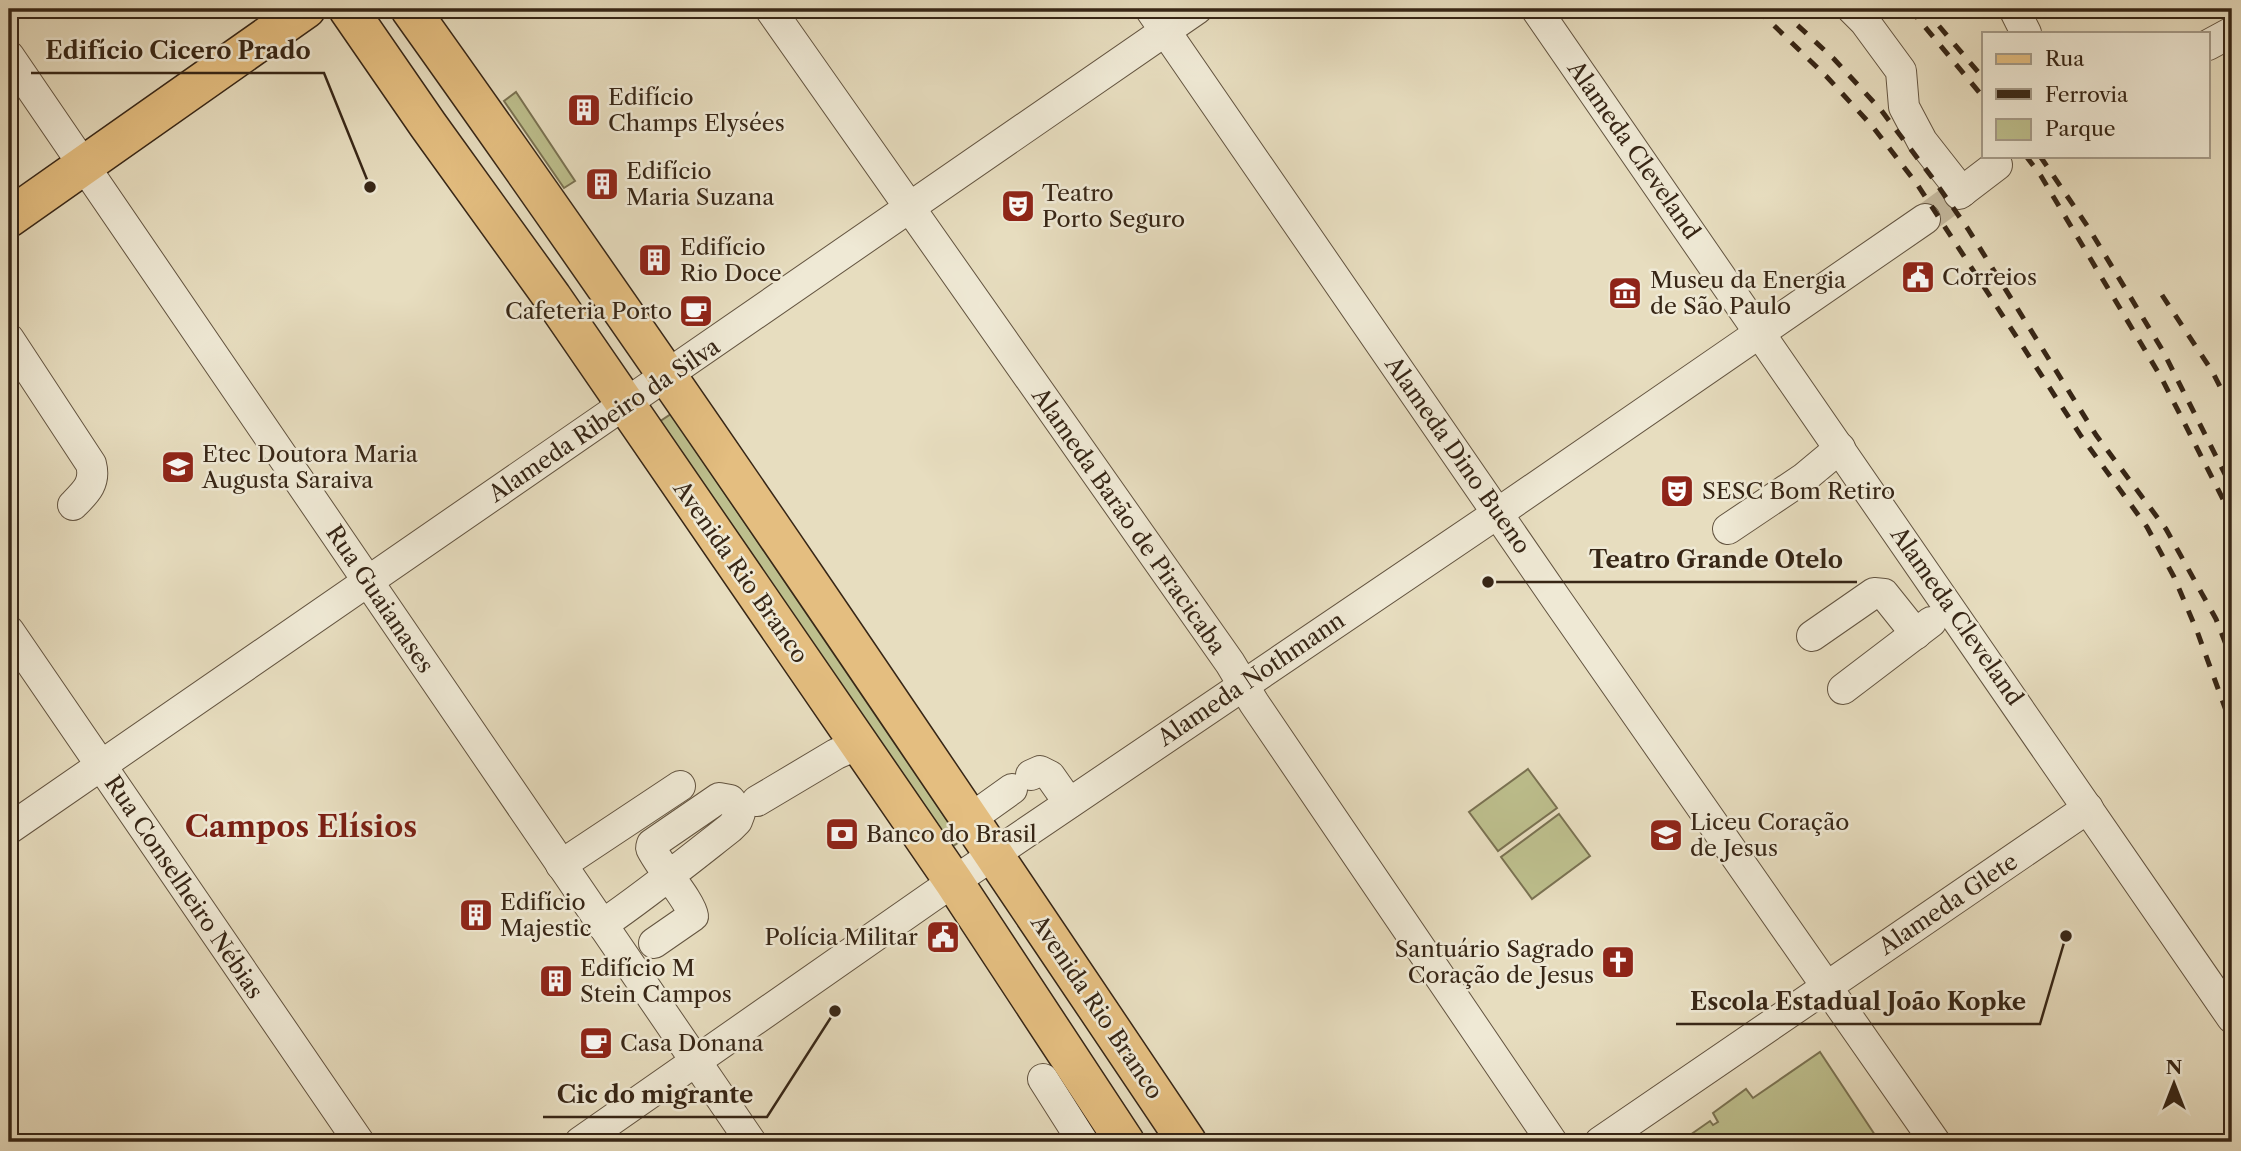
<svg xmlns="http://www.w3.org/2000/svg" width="2241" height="1151" font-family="'Libre Caslon Text',serif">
<rect width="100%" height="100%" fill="#e7ddbf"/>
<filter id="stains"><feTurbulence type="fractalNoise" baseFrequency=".00286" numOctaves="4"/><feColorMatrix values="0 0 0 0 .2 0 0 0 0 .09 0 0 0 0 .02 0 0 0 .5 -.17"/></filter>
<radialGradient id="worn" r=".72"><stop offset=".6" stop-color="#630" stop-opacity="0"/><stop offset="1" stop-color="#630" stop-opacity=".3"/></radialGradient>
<!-- green -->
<g fill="#bdbf8d" stroke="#7a7252" stroke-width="2">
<path d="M516,92L575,181L564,188L504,101Z"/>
<path d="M671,414L961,841L947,850L653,426Z"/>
<path d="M1528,769L1557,808L1498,851L1469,812Z"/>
<path d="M1559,814L1590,856L1532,899L1501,857Z"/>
<path d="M1820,1052L1879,1141L1877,1142H1680L1710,1121L1713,1125L1718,1122L1713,1113L1746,1089L1753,1098Z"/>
</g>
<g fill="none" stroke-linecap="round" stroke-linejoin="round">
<!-- minor-tunnel -->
<path stroke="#c4b89d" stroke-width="30" stroke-dasharray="30 15" stroke-linecap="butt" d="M1925,219L1959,194"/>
<!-- minor casing -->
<g stroke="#635440" stroke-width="32">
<g id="minor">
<path d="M770,9L1230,663L1254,703L1552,1142"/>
<path d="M1150,9L1557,600L1935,1142"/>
<path d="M1536,9L2232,1018"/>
<path d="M1852,9L1865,22L1901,71L1904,107L1922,141L1962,192"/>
<path d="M2014,9L2026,33"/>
<path d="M2208,45L2232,32"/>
<path d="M9,56L751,1142"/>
<path d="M1959,194L1997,165"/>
<path d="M9,339L91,464C96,483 86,492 73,505"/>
<path d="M1728,529L1804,478L1840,448"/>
<path d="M9,631L359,1142"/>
<path d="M1812,636L1874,593L1884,594L1916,634"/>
<path d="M1843,689L1931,622"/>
<path d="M1031,775L1040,771L1050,776L1069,803"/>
<path d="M757,801L836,754L859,744"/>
<path d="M970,819L1012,789"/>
<path d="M9,829L1197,9"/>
<path d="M561,865L680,786"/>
<path d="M602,925C646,895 688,861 730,828L737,821L740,813L730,800L719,798L652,844L651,848C659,866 691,901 693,916L654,943"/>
<path d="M1043,1079L1083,1142"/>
<path d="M580,1142L931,897L1498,513L1925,219"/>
<path d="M1600,1142L2088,808"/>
</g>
</g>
<!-- major casing -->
<g stroke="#372616" stroke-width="41">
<g id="major">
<path d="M348,9L428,125L552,297L954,882L1125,1142"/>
<path d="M410,9C676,382 932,762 1187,1142"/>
<path d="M9,218L306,9"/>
</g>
</g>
<!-- minor -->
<use href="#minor" stroke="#efe9d5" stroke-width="30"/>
<!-- major -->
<use href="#major" stroke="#e4be80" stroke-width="38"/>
<!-- rail -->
<g stroke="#372616" stroke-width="5" stroke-dasharray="12 12" stroke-linecap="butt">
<path d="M1757,9L1827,77L1873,127L1917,184L2081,436L2147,527L2174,577L2197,631L2232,727"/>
<path d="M1780,9L1834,59L1881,110L1931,176L1968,229L2096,435L2166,529L2216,619L2232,660"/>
<path d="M1910,9L1984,98"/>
<path d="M1939,26L1984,79"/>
<path d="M2026,156L2041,176L2161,377L2232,517"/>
<path d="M2040,156L2088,227L2163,351L2232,488"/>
<path d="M2162,295L2212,371L2232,410"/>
</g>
</g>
<!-- icons -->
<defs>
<g id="building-square" transform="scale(1.75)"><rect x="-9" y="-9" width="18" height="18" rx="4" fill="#8f2418" stroke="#efe9d5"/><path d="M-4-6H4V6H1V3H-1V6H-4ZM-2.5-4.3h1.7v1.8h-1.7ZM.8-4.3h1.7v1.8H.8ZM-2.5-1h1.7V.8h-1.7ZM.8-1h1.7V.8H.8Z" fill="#fff"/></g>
<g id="theatre-square" transform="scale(1.75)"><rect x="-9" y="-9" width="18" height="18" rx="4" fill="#8f2418" stroke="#efe9d5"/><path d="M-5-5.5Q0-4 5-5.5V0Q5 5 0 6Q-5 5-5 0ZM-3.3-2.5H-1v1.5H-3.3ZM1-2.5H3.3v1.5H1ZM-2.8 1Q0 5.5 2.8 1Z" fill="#fff"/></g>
<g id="civic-square" transform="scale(1.75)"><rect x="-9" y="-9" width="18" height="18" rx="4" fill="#8f2418" stroke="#efe9d5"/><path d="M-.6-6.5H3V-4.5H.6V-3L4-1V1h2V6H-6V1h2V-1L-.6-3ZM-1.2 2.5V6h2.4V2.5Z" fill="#fff"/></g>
<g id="museum-square" transform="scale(1.75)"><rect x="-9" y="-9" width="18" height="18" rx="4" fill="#8f2418" stroke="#efe9d5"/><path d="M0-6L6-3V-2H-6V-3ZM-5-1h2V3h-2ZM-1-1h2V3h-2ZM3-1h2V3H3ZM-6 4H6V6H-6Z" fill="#fff"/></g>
<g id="cafe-square" transform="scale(1.75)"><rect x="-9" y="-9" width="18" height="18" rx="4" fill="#8f2418" stroke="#efe9d5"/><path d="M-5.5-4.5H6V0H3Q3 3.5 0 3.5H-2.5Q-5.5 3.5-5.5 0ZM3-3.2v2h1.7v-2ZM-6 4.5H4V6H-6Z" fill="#fff"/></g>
<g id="university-square" transform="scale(1.75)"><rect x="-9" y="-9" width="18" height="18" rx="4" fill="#8f2418" stroke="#efe9d5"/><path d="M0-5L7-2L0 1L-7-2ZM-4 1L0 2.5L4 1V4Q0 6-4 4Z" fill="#fff"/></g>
<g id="bank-square" transform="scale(1.75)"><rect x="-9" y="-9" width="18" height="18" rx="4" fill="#8f2418" stroke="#efe9d5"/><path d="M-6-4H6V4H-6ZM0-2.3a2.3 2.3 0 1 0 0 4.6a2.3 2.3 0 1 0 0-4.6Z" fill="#fff"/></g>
<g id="school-square" transform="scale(1.75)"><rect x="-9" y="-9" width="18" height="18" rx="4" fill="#8f2418" stroke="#efe9d5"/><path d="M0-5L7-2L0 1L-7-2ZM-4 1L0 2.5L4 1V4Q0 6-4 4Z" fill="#fff"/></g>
<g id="church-square" transform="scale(1.75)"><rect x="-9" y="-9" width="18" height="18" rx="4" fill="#8f2418" stroke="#efe9d5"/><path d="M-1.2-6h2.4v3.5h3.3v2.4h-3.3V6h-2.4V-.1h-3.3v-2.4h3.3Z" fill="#fff"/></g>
</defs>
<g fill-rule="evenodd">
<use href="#building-square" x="584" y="110"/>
<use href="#building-square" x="602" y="184"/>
<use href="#theatre-square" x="1018" y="206"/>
<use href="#building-square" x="655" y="260"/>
<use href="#civic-square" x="1918" y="277"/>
<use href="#museum-square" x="1625" y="293"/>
<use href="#cafe-square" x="696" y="311"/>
<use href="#university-square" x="178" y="467"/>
<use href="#theatre-square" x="1677" y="491"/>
<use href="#bank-square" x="842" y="834"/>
<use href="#school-square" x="1666" y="835"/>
<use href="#building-square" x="476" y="915"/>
<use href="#civic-square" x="943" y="937"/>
<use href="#church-square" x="1618" y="962"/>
<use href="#building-square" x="556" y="981"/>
<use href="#cafe-square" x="596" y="1043"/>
</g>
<g text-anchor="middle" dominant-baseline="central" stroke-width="5" stroke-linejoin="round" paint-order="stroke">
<!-- poi labels -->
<g font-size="23" fill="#372616" stroke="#efe9d5" text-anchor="start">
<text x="608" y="97">Edifício<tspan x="608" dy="26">Champs Elysées</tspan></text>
<text x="626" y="171">Edifício<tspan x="626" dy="26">Maria Suzana</tspan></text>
<text x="1042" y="193">Teatro<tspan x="1042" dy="26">Porto Seguro</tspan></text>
<text x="680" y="247">Edifício<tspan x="680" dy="26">Rio Doce</tspan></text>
<text x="1942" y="277">Correios</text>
<text x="1650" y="280">Museu da Energia<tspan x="1650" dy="26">de São Paulo</tspan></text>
<text x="672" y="311" text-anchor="end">Cafeteria Porto</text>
<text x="202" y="454">Etec Doutora Maria<tspan x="202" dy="26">Augusta Saraiva</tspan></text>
<text x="1702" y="491">SESC Bom Retiro</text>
<text x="1690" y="822">Liceu Coração<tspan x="1690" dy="26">de Jesus</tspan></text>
<text x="866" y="834">Banco do Brasil</text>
<text x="500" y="902">Edifício<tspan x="500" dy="26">Majestic</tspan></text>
<text x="918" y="937" text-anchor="end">Polícia Militar</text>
<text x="1594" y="949" text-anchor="end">Santuário Sagrado<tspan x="1594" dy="26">Coração de Jesus</tspan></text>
<text x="580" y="968">Edifício M<tspan x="580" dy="26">Stein Campos</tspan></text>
<text x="620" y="1043">Casa Donana</text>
</g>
<!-- street labels -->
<g font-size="23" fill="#372616" stroke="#efe9d5">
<text transform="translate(1634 150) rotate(55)">Alameda Cleveland</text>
<text transform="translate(604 420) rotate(-34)">Alameda Ribeiro da Silva</text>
<text transform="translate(1458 455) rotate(55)">Alameda Dino Bueno</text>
<text transform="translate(1129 521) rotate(55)">Alameda Barão de Piracicaba</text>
<text transform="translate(741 572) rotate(55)">Avenida Rio Branco</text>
<text transform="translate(380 599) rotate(56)">Rua Guaianases</text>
<text transform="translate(1957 616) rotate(55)">Alameda Cleveland</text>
<text transform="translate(1251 679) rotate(-34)">Alameda Nothmann</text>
<text transform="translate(184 887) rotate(56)">Rua Conselheiro Nébias</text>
<text transform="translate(1948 904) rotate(-34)">Alameda Glete</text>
<text transform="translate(1097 1007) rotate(56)">Avenida Rio Branco</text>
</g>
<!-- district labels -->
<g font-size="30" font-weight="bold" fill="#7a1f14" stroke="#efe9d5">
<text x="301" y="826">Campos Elísios</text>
</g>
</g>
<!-- callouts -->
<path fill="none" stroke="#372616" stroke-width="2.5" d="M370 187L324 73H31M1488 582L1575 582H1857M2066 936L2040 1024H1676M835 1011L767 1117H543"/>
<g fill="#372616" stroke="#efe9d5" stroke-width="2.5">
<circle cx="370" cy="187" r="7"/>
<circle cx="1488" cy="582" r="7"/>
<circle cx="2066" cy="936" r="7"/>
<circle cx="835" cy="1011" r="7"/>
</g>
<g font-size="24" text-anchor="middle" font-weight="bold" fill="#372616" stroke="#efe9d5" stroke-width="5" stroke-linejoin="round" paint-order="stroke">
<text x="178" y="59">Edifício Cicero Prado</text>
<text x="1716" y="568">Teatro Grande Otelo</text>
<text x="1858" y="1010">Escola Estadual João Kopke</text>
<text x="655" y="1103">Cic do migrante</text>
</g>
<!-- margin -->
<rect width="2241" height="1151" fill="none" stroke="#e7ddbf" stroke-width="35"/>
<rect x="10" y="10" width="2220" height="1130" fill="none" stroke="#372616" stroke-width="3.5"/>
<rect x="18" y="18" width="2206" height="1116" fill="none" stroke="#372616" stroke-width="2"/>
<!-- legend -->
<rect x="1982" y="32" width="228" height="126" fill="#efe9d5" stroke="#a59b89" stroke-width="2"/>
<rect x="1996" y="54" width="35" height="10" fill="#e4be80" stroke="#a59b89" stroke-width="2"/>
<text x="2045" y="66" font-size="21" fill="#372616">Rua</text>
<rect x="1996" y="89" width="35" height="10" fill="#372616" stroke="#a59b89" stroke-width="2"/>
<text x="2045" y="102" font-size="21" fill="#372616">Ferrovia</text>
<rect x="1996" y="119" width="35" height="21" fill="#bdbf8d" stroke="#a59b89" stroke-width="2"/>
<text x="2045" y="136" font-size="21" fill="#372616">Parque</text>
<!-- north arrow -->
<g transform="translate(2174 1084)" stroke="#efe9d5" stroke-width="5" paint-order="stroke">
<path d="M0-5L12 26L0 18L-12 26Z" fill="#372616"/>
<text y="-10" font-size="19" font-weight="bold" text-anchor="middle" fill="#372616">N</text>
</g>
<rect width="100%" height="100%" filter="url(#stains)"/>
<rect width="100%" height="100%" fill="url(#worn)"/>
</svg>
